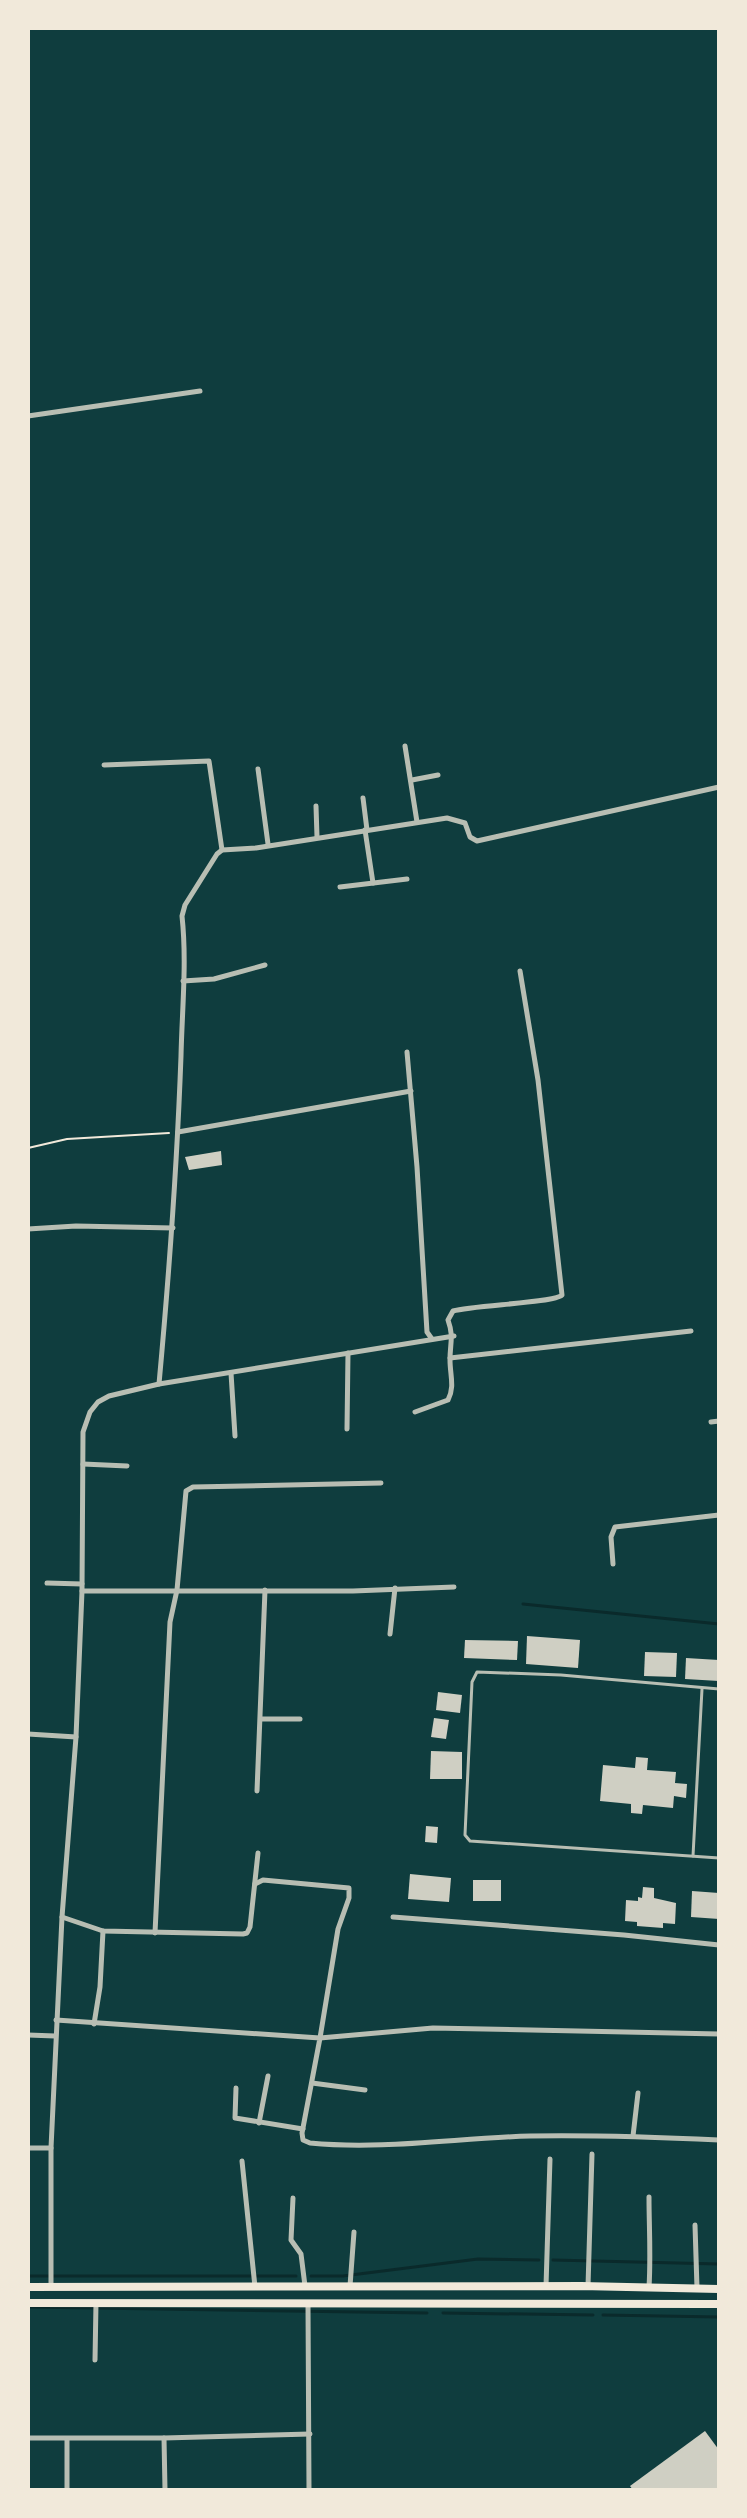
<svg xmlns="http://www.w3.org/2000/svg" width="747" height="2518" font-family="'Varela Round',sans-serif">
<rect width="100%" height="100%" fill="#0f3d3e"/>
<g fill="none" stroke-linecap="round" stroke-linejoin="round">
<!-- stream -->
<g stroke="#0a2a2b" stroke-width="3">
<path d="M523,1604L719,1624"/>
<path d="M553,2260L719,2264"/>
<path d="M28,2276H296"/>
<path d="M311,2276H343L478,2259L539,2260"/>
<path d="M28,2307L427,2313"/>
<path d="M443,2313L593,2315"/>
<path d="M603,2315L719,2317"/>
</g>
</g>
<!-- building -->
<g fill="#cfcfc3">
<path d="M221,1151L222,1165L189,1170L185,1157Z"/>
<path d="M527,1636L580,1640L578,1668L526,1664Z"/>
<path d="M465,1640L518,1641L517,1660L464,1658Z"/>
<path d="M645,1652L677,1653L676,1677L644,1676Z"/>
<path d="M686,1658L719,1660V1681L685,1679Z"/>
<path d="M438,1692L462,1695L460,1713L436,1710Z"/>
<path d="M434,1718L449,1720L446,1739L431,1737Z"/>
<path d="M431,1751L462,1752V1779H430Z"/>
<path d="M636,1757L648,1758L647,1770L676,1772L675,1783L687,1784L686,1798L674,1796L673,1808L643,1805L642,1814L631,1813V1804L600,1801L603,1765L635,1768Z"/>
<path d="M426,1826L438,1827L437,1843L425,1842Z"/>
<path d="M410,1874L451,1878L449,1902L408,1899Z"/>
<rect x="473" y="1880" width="28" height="21"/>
<path d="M643,1887L654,1888V1898L676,1903L675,1924L663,1923V1928L637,1926V1922L625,1921L626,1900L638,1901V1897L642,1898Z"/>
<path d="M692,1891L719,1893V1919L691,1917Z"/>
<path d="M705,2431L719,2450V2490H633L630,2486Z"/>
</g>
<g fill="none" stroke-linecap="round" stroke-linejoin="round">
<!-- path -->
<path stroke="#f1e9da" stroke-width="2" d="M28,1148L67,1139L169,1133"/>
<!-- service -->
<g stroke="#b8beb3" stroke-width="3">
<path d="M719,1689L561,1675L477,1672L472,1682L465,1835L470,1841L719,1858"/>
<path d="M693,1856L702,1689"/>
</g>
<!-- minor -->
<g stroke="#b8beb3" stroke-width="5">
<path d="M28,416L200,391"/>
<path d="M405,746L417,822"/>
<path d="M104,765L209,761L222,850"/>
<path d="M258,769L268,844"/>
<path d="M412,780L438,775"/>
<path d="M363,798L367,830"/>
<path d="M316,806L317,837"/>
<path d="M365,830L373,883"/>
<path d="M340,887L407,879"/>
<path d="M183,981L214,979L265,965"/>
<path d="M407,1052L417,1167L427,1332L432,1339"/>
<path d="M178,1132L411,1091"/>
<path d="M28,1229L76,1226L173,1228"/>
<path d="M450,1358L691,1331"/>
<path d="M231,1373L235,1436"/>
<path d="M159,1384C169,1275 177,1166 181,1056C182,1010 187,962 182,916L185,905L217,854L222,850L256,848L447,818L465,823L470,837L477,841L719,787"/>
<path d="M415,1412L448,1400C455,1387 450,1375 450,1360C450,1342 454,1337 448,1320L453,1311C473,1305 554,1303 562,1295L538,1080L520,971"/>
<path d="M711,1422L719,1421"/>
<path d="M347,1429L348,1353"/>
<path d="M83,1464L127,1466"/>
<path d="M613,1564L611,1537L615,1527L719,1515"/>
<path d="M47,1583L82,1584"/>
<path d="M82,1591H353L454,1587"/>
<path d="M390,1634L395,1588"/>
<path d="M262,1719H300"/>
<path d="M28,1734L76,1737"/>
<path d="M257,1791L265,1590"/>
<path d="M255,1884L263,1880L349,1888V1898L338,1929L320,2038L433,2028L719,2034"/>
<path d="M62,1917L103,1931L243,1934L247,1933L250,1927L258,1853"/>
<path d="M393,1917L624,1935L719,1945"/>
<path d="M155,1933L170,1622L177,1590L186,1491L193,1487L381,1483"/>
<path d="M56,2020L320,2038L302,2133L303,2140L310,2143C383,2150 457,2138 530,2136C593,2135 656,2137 719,2140"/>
<path d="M94,2024L100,1987L103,1931"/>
<path d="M28,2035L55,2036"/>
<path d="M312,2083L365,2090"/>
<path d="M236,2088L235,2118L303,2129"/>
<path d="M259,2123L268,2076"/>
<path d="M633,2136L638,2093"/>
<path d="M28,2148H51"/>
<path d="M242,2161L255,2287"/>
<path d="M293,2198L291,2240L301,2254L305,2286"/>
<path d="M695,2225L697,2288"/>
<path d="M350,2286L354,2232"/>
<path d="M546,2286L550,2159"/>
<path d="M588,2286L592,2154"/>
<path d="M51,2287V2148L62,1917L76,1737L82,1591L83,1432L90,1412L98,1402L109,1396L159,1384L454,1336"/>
<path d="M649,2287C651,2256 649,2227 649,2197"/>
<path d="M308,2305L309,2490"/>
<path d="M95,2360L96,2303"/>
<path d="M28,2438H164L310,2434"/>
<path d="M164,2438L165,2490"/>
<path d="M67,2439V2490"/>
</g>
<!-- primary -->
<g stroke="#f1e9da" stroke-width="8">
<path d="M28,2287L581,2286L719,2289"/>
<path d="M28,2303L719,2304"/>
</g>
</g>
<!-- border -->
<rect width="747" height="2518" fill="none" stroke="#f1e9da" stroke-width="60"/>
</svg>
